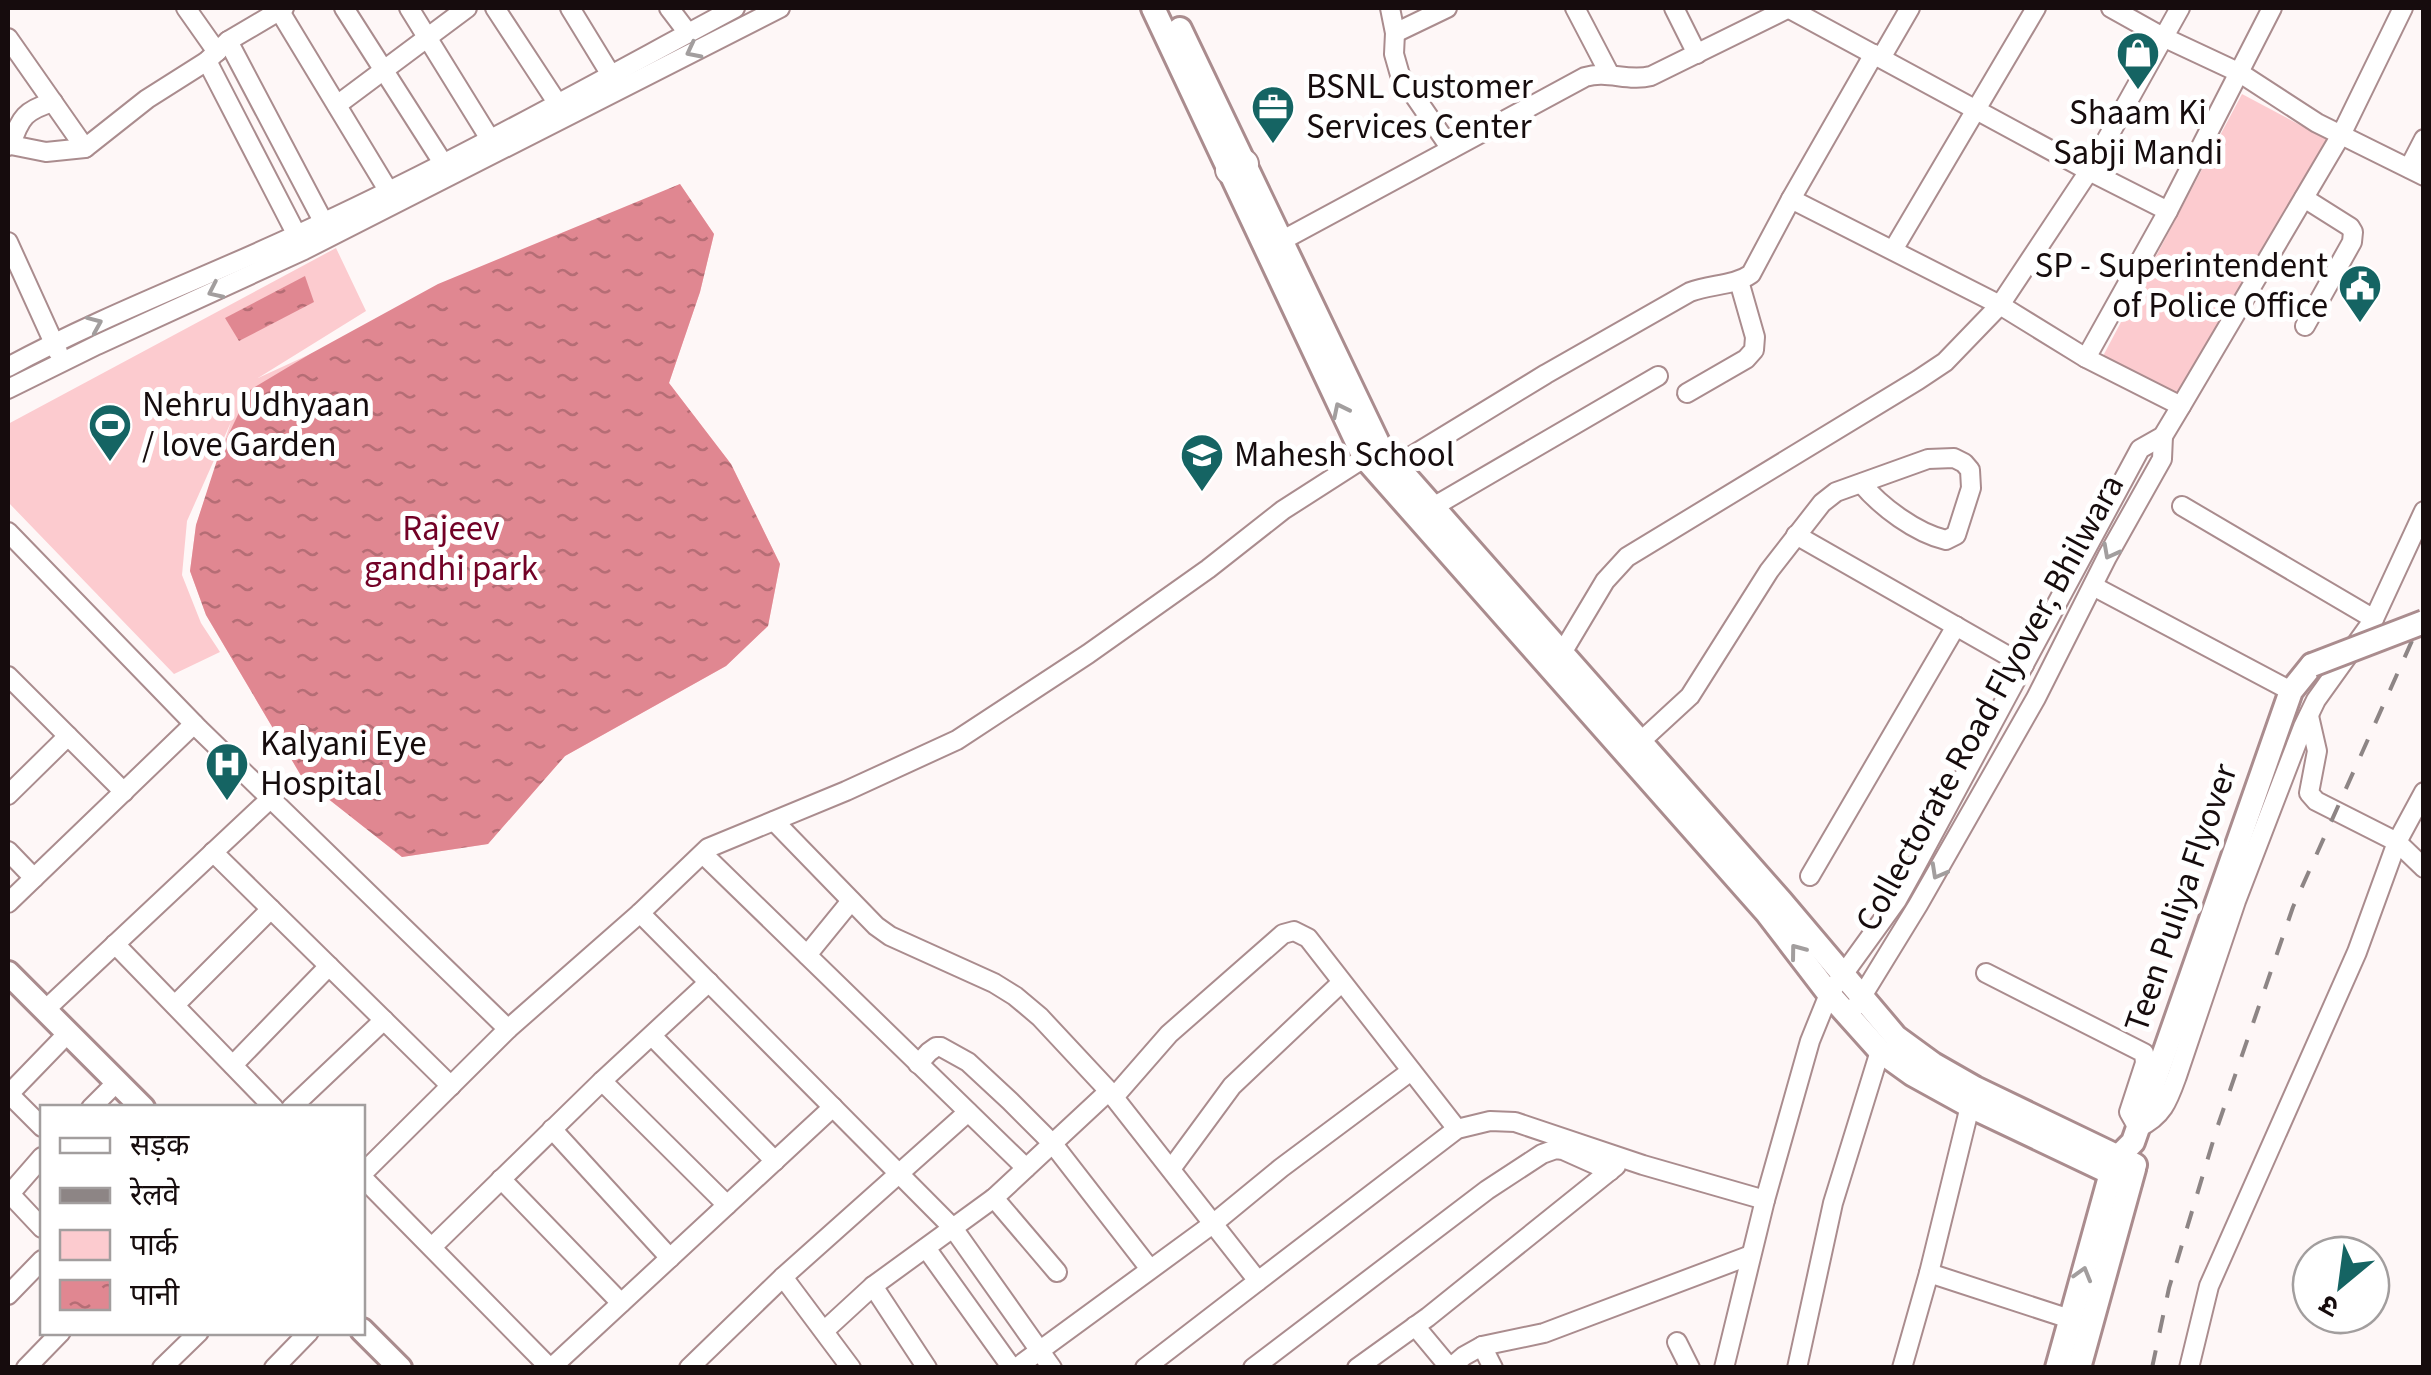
<svg xmlns="http://www.w3.org/2000/svg" width="2431" height="1375" font-family="'Source Sans 3','Noto Sans Devanagari',sans-serif">
<defs>
<pattern id="water-ripples" width="26" height="14" patternUnits="userSpaceOnUse" patternTransform="scale(2.5)"><rect width="26" height="14" fill="#e08791"/><path d="M2 4q2-2 4 0t4 0M15 11q2-2 4 0t4 0" fill="none" stroke="#b56d75"/></pattern>
</defs>
<rect width="100%" height="100%" fill="#fef7f7"/>
<!-- park -->
<g fill="#fccbcf">
<path d="M2242,94L2328,140L2189,404L2103,356Z"/>
<path d="M680,184L714,234L700,292L669,383L731,464L780,564L768,626L726,666L565,756L488,844L402,857L303,779L206,615L190,571L196,525L231,422L187,521L182,575L201,623L220,652L174,674L8,502V424L336,248L366,311L258,378Z"/>
</g>
<!-- water -->
<g fill="url(#water-ripples)">
<path d="M680,184L714,234L700,292L669,383L731,464L780,564L768,626L726,666L565,756L488,844L402,857L303,779L206,615L190,571L196,525L219,454L250,390L310,354L438,284Z"/>
<path d="M305,276L314,302L239,341L225,318Z"/>
</g>
<g fill="none" stroke-linecap="round" stroke-linejoin="round">
<!-- minor casing -->
<g stroke="#aa8c8e" stroke-width="22">
<g id="minor">
<path d="M186,8L217,52"/>
<path d="M344,8L443,163"/>
<path d="M409,8L490,139"/>
<path d="M495,8L558,104"/>
<path d="M570,8L611,75"/>
<path d="M669,8L688,33"/>
<path d="M1390,8L1395,33L1394,54L1400,75L1451,149"/>
<path d="M1575,8L1610,75"/>
<path d="M1674,8L1697,54"/>
<path d="M1788,8L2089,171L2168,211"/>
<path d="M2111,8L2163,37L2240,73L2317,123L2424,176"/>
<path d="M279,10L388,190"/>
<path d="M1395,33L1447,8"/>
<path d="M8,38L85,148"/>
<path d="M228,41L324,223"/>
<path d="M1881,58L1910,8"/>
<path d="M207,61L302,245"/>
<path d="M337,105L467,8"/>
<path d="M11,145C20,117 26,110 53,102"/>
<path d="M8,146L11,145L46,152L85,148L147,99L207,61L228,41L284,8"/>
<path d="M2409,168L2424,139"/>
<path d="M2304,198L2350,227L2353,232L2352,242L2305,326"/>
<path d="M1791,199L2000,305L2086,358L2181,406"/>
<path d="M1281,241L1585,77C1607,70 1628,82 1651,76L1789,8"/>
<path d="M8,242L58,352"/>
<path d="M1893,250L2036,8"/>
<path d="M2086,358L2168,211L2272,8"/>
<path d="M8,367C108,313 215,274 318,225C460,159 597,82 735,8"/>
<path d="M8,389L97,345L304,250L780,8"/>
<path d="M1687,393L1746,359L1754,350L1755,337L1739,281"/>
<path d="M1397,465L1546,374L1690,292C1710,284 1734,286 1751,274L1791,199L1874,54"/>
<path d="M2182,506L2374,619"/>
<path d="M1433,507L1658,376"/>
<path d="M8,532L199,729L508,1029L362,1174"/>
<path d="M1796,535L2024,665"/>
<path d="M2093,586L2291,691"/>
<path d="M1562,653L1605,581L1627,557L1918,380L1945,362L2000,305L2089,171L2180,8"/>
<path d="M8,676L124,792"/>
<path d="M2309,716L2317,751L2309,793L2316,801L2397,842L2424,868"/>
<path d="M1640,742L1690,696L1769,571L1822,503L1836,492L1928,459L1954,458L1964,463L1970,470L1971,488L1956,535L1946,540C1916,533 1881,507 1861,483"/>
<path d="M8,795L68,736"/>
<path d="M774,821L876,926L890,936L994,983L1015,996L1040,1017L1109,1091L994,1198L873,1286L824,1331"/>
<path d="M8,851L34,878"/>
<path d="M213,852L451,1086"/>
<path d="M703,854L1026,1168"/>
<path d="M1810,876L1956,626"/>
<path d="M8,903L194,724"/>
<path d="M640,913L953,1228L1052,1368"/>
<path d="M115,944L274,1108"/>
<path d="M807,955L851,901"/>
<path d="M1986,973L2144,1053L2145,1063L2129,1112L2138,1128C2163,1116 2168,1101 2177,1076L2236,901L2303,727L2316,700L2374,619L2424,511"/>
<path d="M175,1005L271,909"/>
<path d="M1856,1006L1918,905L2036,698L2107,557L2162,459L2163,436"/>
<path d="M45,1010L270,799"/>
<path d="M508,1029L640,913L708,848L846,791L957,740L1088,654L1208,569L1283,510L1375,451"/>
<path d="M652,1036L775,1161"/>
<path d="M918,1064L929,1052L936,1047H941L968,1062L1010,1101L1053,1144L1150,1269"/>
<path d="M233,1065L329,966"/>
<path d="M602,1081L727,1205"/>
<path d="M1109,1091L1258,1281L1145,1368"/>
<path d="M8,1093L42,1127"/>
<path d="M8,1095L68,1033"/>
<path d="M1114,1097L1169,1034L1283,934L1294,931L1308,938L1457,1129"/>
<path d="M91,1108L117,1082"/>
<path d="M291,1108L384,1020"/>
<path d="M552,1129L670,1258"/>
<path d="M1171,1169L1232,1086L1341,983"/>
<path d="M362,1177L550,1368"/>
<path d="M501,1179L621,1303"/>
<path d="M10,1194L42,1228"/>
<path d="M8,1196L42,1157"/>
<path d="M994,1198L1057,1272"/>
<path d="M432,1247L602,1081L709,982"/>
<path d="M926,1248L1012,1368"/>
<path d="M1929,1273L2070,1319"/>
<path d="M783,1277L851,1368"/>
<path d="M1258,1281L1457,1129L1490,1121L1515,1122L1643,1165L1765,1200"/>
<path d="M873,1286L927,1368"/>
<path d="M8,1295L42,1260"/>
<path d="M1415,1326L1450,1368"/>
<path d="M1677,1342L1690,1368"/>
<path d="M1482,1346L1493,1368"/>
<path d="M26,1368L61,1332"/>
<path d="M162,1368L199,1332"/>
<path d="M274,1368L309,1332"/>
<path d="M551,1368L833,1107"/>
<path d="M689,1368L783,1277L968,1112"/>
<path d="M1016,1368L1214,1223L1281,1168L1411,1071"/>
<path d="M1253,1368L1487,1190L1542,1154L1556,1149L1563,1150L1610,1171"/>
<path d="M1357,1368L1428,1317L1616,1166"/>
<path d="M1450,1368L1464,1356L1482,1346L1544,1333L1751,1255"/>
<path d="M1724,1368L1765,1200L1810,1041L1829,994L1897,900L1912,873L2140,449L2163,436L2181,406L2341,135L2403,8"/>
<path d="M1797,1368L1833,1203L1880,1051"/>
<path d="M1902,1368L1929,1273L1970,1106"/>
<path d="M2189,1368L2209,1286L2357,952L2397,842L2424,792"/>
</g>
</g>
<!-- major casing -->
<g stroke="#aa8c8e" stroke-width="28">
<g id="major">
<path d="M1153,8L1364,457L1767,913L1829,994L1880,1051L1912,1074L1970,1106L2130,1182"/>
<path d="M1180,29L1380,447L1781,901L1896,1037L1933,1064L1975,1088L2135,1165"/>
<path d="M8,973L143,1108"/>
<path d="M362,1330L400,1368"/>
<path d="M2057,1368L2111,1173L2117,1158L2133,1142L2291,691L2312,665"/>
<path d="M2079,1368L2134,1169"/>
</g>
</g>
<!-- highway casing -->
<g stroke="#aa8c8e" stroke-width="32">
<path id="highway" d="M1230,170L1244,164"/>
</g>
<!-- minor -->
<use href="#minor" stroke="#fff" stroke-width="18"/>
<!-- major -->
<use href="#major" stroke="#fff" stroke-width="22"/>
<!-- highway -->
<use href="#highway" stroke="#fff" stroke-width="28"/>
<!-- rail -->
<path stroke="#8d8585" stroke-width="4" stroke-dasharray="18 18" stroke-linecap="butt" d="M2152,1368L2169,1288L2217,1128L2293,907L2424,614"/>
<!-- major-bridge casing -->
<g stroke="#aa8c8e" stroke-width="28" stroke-linecap="butt">
<path id="major-bridge" d="M2312,665L2424,622"/>
</g>
<!-- major-bridge -->
<use href="#major-bridge" stroke="#fff" stroke-width="22"/>
</g>
<!-- one-way arrows -->
<defs><path id="oneway-chevron" d="M-2-3.5L2.5 0L-2 3.5" fill="none" stroke-width="1.6" stroke-linecap="round" stroke-linejoin="round" transform="scale(2.5)"/></defs>
<g stroke="#a29e9e">
<use href="#oneway-chevron" transform="translate(693 51) rotate(153)"/>
<use href="#oneway-chevron" transform="translate(215 291) rotate(155)"/>
<use href="#oneway-chevron" transform="translate(95 324) rotate(-23)"/>
<use href="#oneway-chevron" transform="translate(1340 410) rotate(-116)"/>
<use href="#oneway-chevron" transform="translate(2110 552) rotate(118)"/>
<use href="#oneway-chevron" transform="translate(1938 872) rotate(119)"/>
<use href="#oneway-chevron" transform="translate(1797 951) rotate(-127)"/>
<use href="#oneway-chevron" transform="translate(2083 1274) rotate(-74)"/>
</g>
<!-- icons -->
<defs>
<g id="shop-pin" transform="scale(2.25)"><path d="M0 17L-7.5 6A9.5 9.5 0 1 1 7.5 6Z" fill="#156463" stroke="#fff"/><path d="M-5-2.5h2.3a2.7 3.5 0 0 1 5.4 0H5L5.5 6h-11ZM-1.5-2.5h3a1.5 2.3 0 0 0-3 0Z" fill="#fff"/></g>
<g id="office-pin" transform="scale(2.25)"><path d="M0 17L-7.5 6A9.5 9.5 0 1 1 7.5 6Z" fill="#156463" stroke="#fff"/><path d="M-6-3h4V-5.5h4V-3h4V5H-6ZM-1-4.5V-3h2v-1.5ZM-6 0V1H6V0Z" fill="#fff"/></g>
<g id="civic-pin" transform="scale(2.25)"><path d="M0 17L-7.5 6A9.5 9.5 0 1 1 7.5 6Z" fill="#156463" stroke="#fff"/><path d="M-.6-6.5H3V-4.5H.6V-3L4-1V1h2V6H-6V1h2V-1L-.6-3ZM-1.2 2.5V6h2.4V2.5Z" fill="#fff"/></g>
<g id="stadium-pin" transform="scale(2.25)"><path d="M0 17L-7.5 6A9.5 9.5 0 1 1 7.5 6Z" fill="#156463" stroke="#fff"/><path d="M0-5a6.5 5 0 1 0 0 10a6.5 5 0 1 0 0-10ZM-3.5-1.8h7v3.6h-7Z" fill="#fff"/></g>
<g id="school-pin" transform="scale(2.25)"><path d="M0 17L-7.5 6A9.5 9.5 0 1 1 7.5 6Z" fill="#156463" stroke="#fff"/><path d="M0-5L7-2L0 1L-7-2ZM-4 1L0 2.5L4 1V4Q0 6-4 4Z" fill="#fff"/></g>
<g id="hospital-pin" transform="scale(2.25)"><path d="M0 17L-7.5 6A9.5 9.5 0 1 1 7.5 6Z" fill="#156463" stroke="#fff"/><path d="M-5-5h3v3.5h4V-5h3V5h-3V1.5h-4V5h-3Z" fill="#fff"/></g>
</defs>
<g fill-rule="evenodd">
<use href="#shop-pin" x="2138" y="53"/>
<use href="#office-pin" x="1273" y="107"/>
<use href="#civic-pin" x="2360" y="286"/>
<use href="#stadium-pin" x="110" y="425"/>
<use href="#school-pin" x="1202" y="455"/>
<use href="#hospital-pin" x="227" y="764"/>
</g>
<g text-anchor="middle" dominant-baseline="central" stroke-width="10" stroke-linejoin="round" paint-order="stroke">
<!-- poi labels -->
<g font-size="35" fill="#160c0d" stroke="#fff" text-anchor="start">
<text x="1306" y="87">BSNL Customer<tspan x="1306" dy="40">Services Center</tspan></text>
<text x="2138" y="113" text-anchor="middle">Shaam Ki<tspan x="2138" dy="40">Sabji Mandi</tspan></text>
<text x="2328" y="266" text-anchor="end">SP - Superintendent<tspan x="2328" dy="40">of Police Office</tspan></text>
<text x="142" y="405">Nehru Udhyaan<tspan x="142" dy="40">/ love Garden</tspan></text>
<text x="1234" y="455">Mahesh School</text>
<text x="260" y="744">Kalyani Eye<tspan x="260" dy="40">Hospital</tspan></text>
</g>
<!-- park labels -->
<g font-size="35" fill="#720126" stroke="#fff">
<text x="451" y="529">Rajeev<tspan x="451" dy="40">gandhi park</tspan></text>
</g>
<!-- street labels -->
<g font-size="35" fill="#160c0d" stroke="#fff">
<text transform="translate(1990 703) rotate(-61)">Collectorate Road Flyover, Bhilwara</text>
<text transform="translate(2181 898) rotate(-71)">Teen Puliya Flyover</text>
</g>
</g>
<!-- border -->
<rect width="2431" height="1375" fill="none" stroke="#160c0d" stroke-width="20"/>
<!-- legend -->
<rect x="40" y="1105" width="325" height="230" fill="#ffffff" stroke="#a29e9e" stroke-width="2.5"/>
<rect x="60" y="1138" width="50" height="15" fill="#ffffff" stroke="#a29e9e" stroke-width="2.5"/>
<text x="130" y="1155" font-size="30" fill="#160c0d">सड़क</text>
<rect x="60" y="1188" width="50" height="15" fill="#8d8585" stroke="#a29e9e" stroke-width="2.5"/>
<text x="130" y="1205" font-size="30" fill="#160c0d">रेलवे</text>
<rect x="60" y="1230" width="50" height="30" fill="#fccbcf" stroke="#a29e9e" stroke-width="2.5"/>
<text x="130" y="1255" font-size="30" fill="#160c0d">पार्क</text>
<rect x="60" y="1280" width="50" height="30" fill="url(#water-ripples)" stroke="#a29e9e" stroke-width="2.5"/>
<text x="130" y="1305" font-size="30" fill="#160c0d">पानी</text>
<!-- north arrow -->
<g transform="translate(2341 1285) rotate(209)"><circle r="48" fill="#ffffff" stroke="#a29e9e" stroke-width="2.5"/>
<path d="M0-8L18 38L0 25L-18 38Z" fill="#156463"/>
<text y="-15" font-size="28" font-weight="bold" text-anchor="middle" fill="#160c0d">उ</text>
</g>
</svg>
